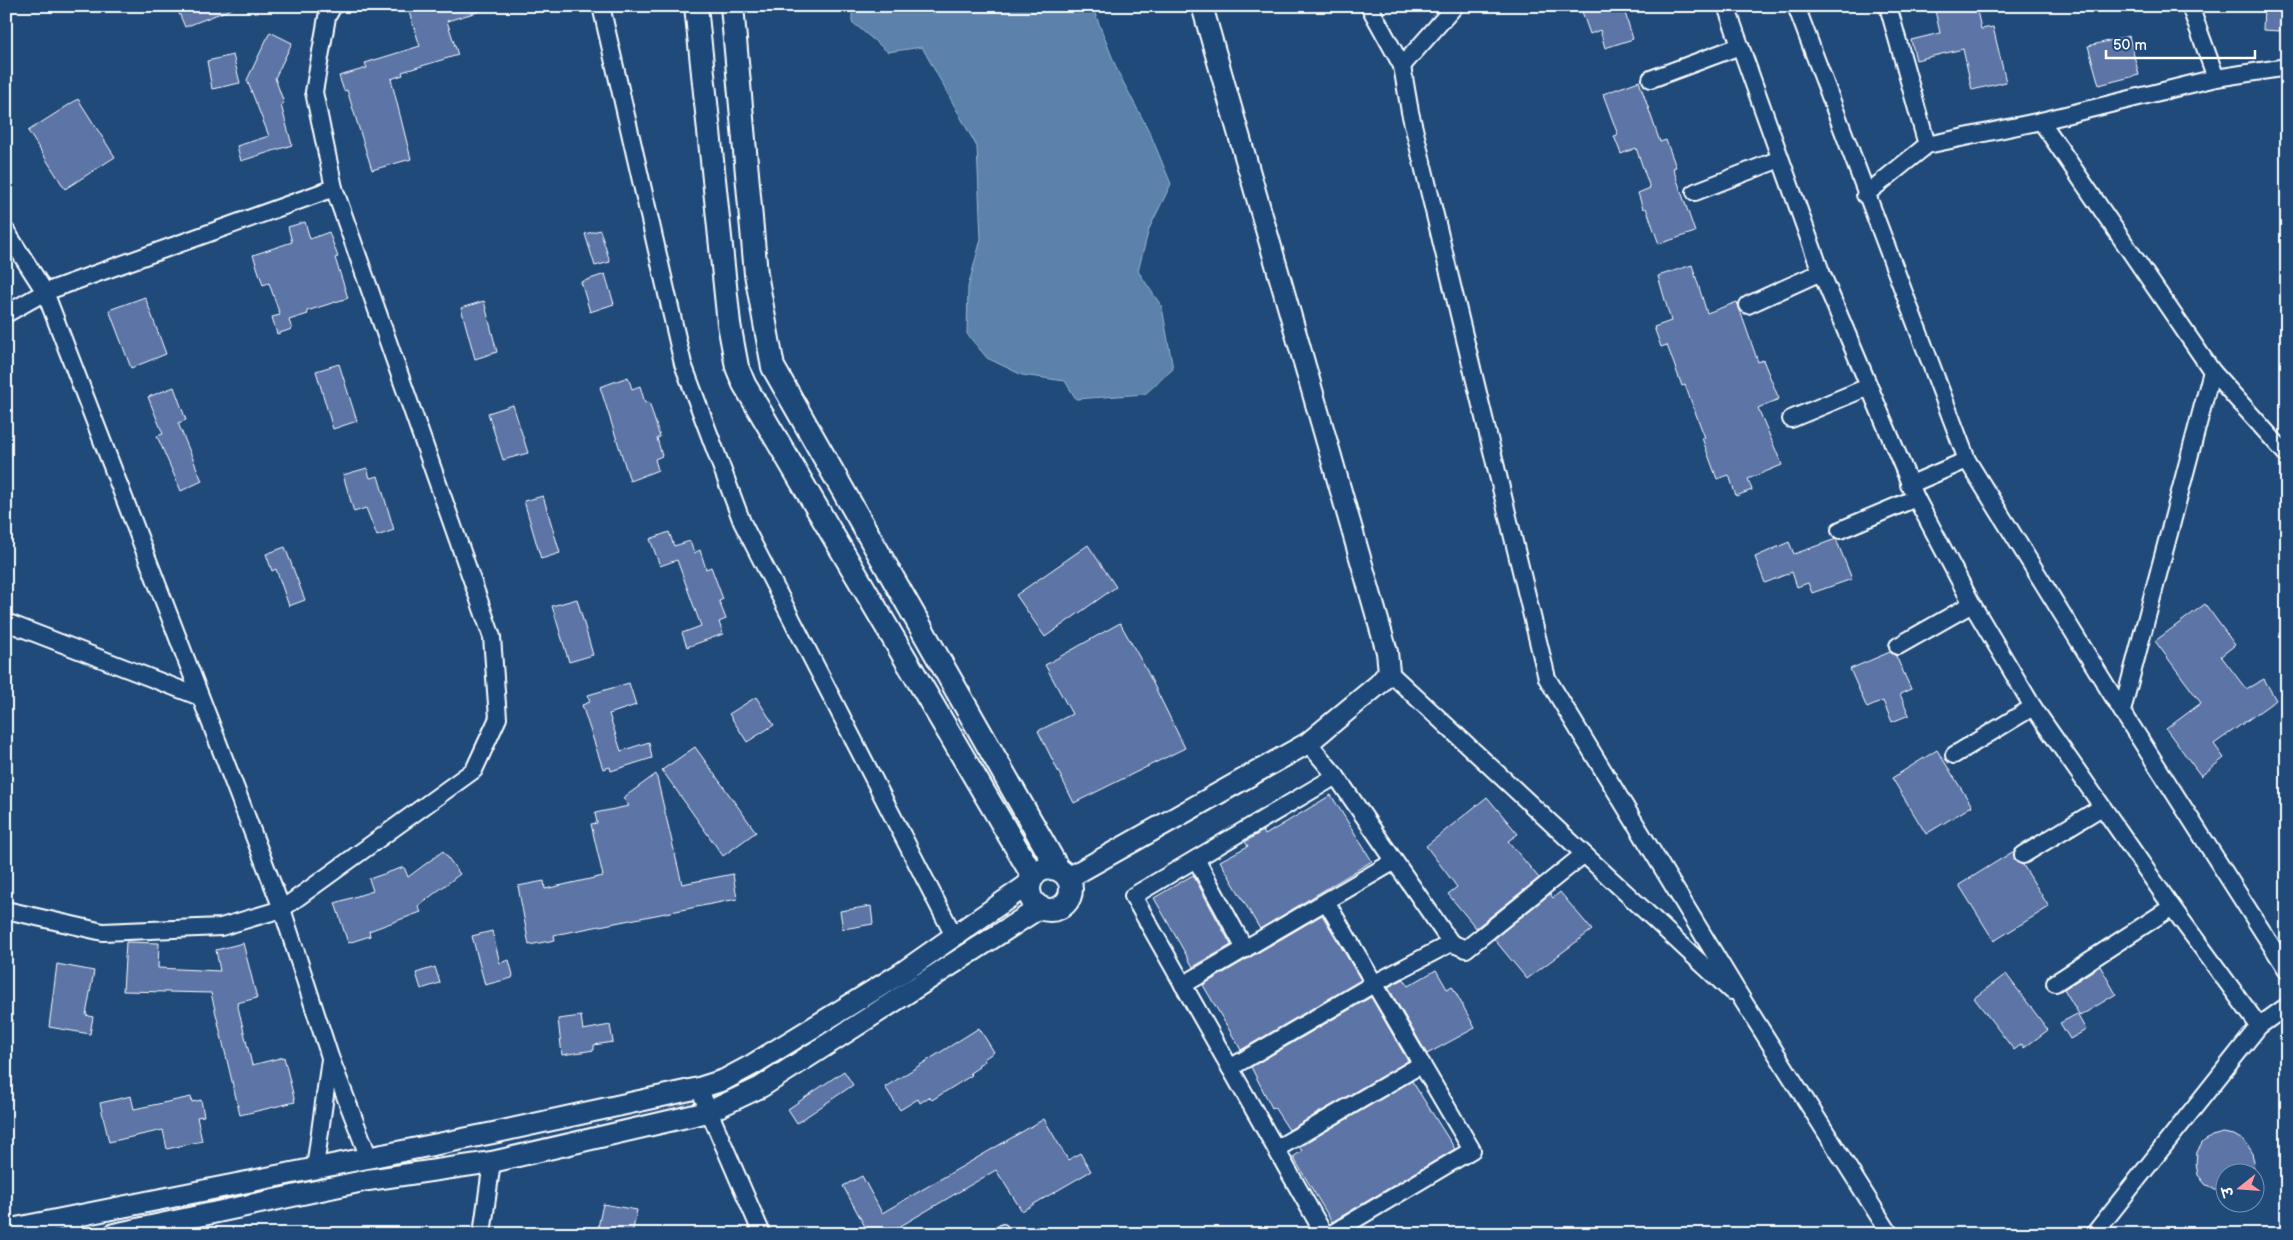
<svg xmlns="http://www.w3.org/2000/svg" width="2293" height="1240" font-family="'Balsamiq Sans','Playpen Sans Deva',sans-serif">
<rect width="100%" height="100%" fill="#1f4a7a"/>
<filter id="ink" filterUnits="userSpaceOnUse"><feTurbulence type="fractalNoise" baseFrequency=".02" numOctaves="2"/><feDisplacementMap in="SourceGraphic" scale="10" xChannelSelector="R" yChannelSelector="G"/><feConvolveMatrix kernelMatrix="1 2 1 2 8 2 1 2 1" color-interpolation-filters="sRGB"/></filter>
<g filter="url(#ink)">
<!-- water -->
<path fill="#5b82ab" stroke="#9db4cd" d="M852,6H1092L1118,72L1150,133L1171,184L1149,229L1138,271L1162,307L1173,369L1145,394L1076,399L1065,381L1022,375L987,358L967,334L968,287L981,239L977,147L922,47L888,52L852,22Z"/>
<!-- building -->
<g fill="#5d75a6" stroke="#fff">
<path d="M176,6H236V7L185,27Z"/>
<path d="M418,6H483L484,10L447,21L458,55L402,72L403,75L391,79L411,159L372,170L347,90L344,91L339,76L367,68L365,63L420,46L408,9Z"/>
<path d="M1580,6H1623L1633,39L1605,48L1600,30L1590,34Z"/>
<path d="M1934,6H1976L1981,29L1993,27L2006,82L1972,90L1963,49L1916,60L1911,40L1940,33Z"/>
<path d="M2264,6H2280V31L2263,30Z"/>
<path d="M270,32L292,43L275,78L284,103L281,105L292,145L241,161L237,146L269,136L247,80Z"/>
<path d="M2129,36L2139,75L2099,85L2088,46Z"/>
<path d="M233,55L240,83L212,89L207,61Z"/>
<path d="M1639,81L1660,142L1666,140L1676,167L1673,168L1695,232L1659,244L1646,208L1643,209L1638,193L1650,188L1636,148L1621,154L1614,136L1618,135L1603,94Z"/>
<path d="M78,99L115,157L65,189L28,131Z"/>
<path d="M305,222L310,239L329,232L338,257L335,258L348,298L307,311L308,314L289,320L292,329L277,334L272,317L280,315L269,283L263,285L253,255L292,242L288,227Z"/>
<path d="M600,230L610,262L595,266L585,234Z"/>
<path d="M1692,265L1707,313L1737,302L1758,362L1763,360L1779,399L1758,408L1782,465L1748,479L1752,490L1736,496L1729,475L1717,479L1702,438H1705L1685,385L1682,386L1667,345L1661,347L1654,327L1671,321L1658,276Z"/>
<path d="M605,274L614,304L590,312L581,282Z"/>
<path d="M145,297L166,354L131,368L109,310Z"/>
<path d="M484,301L497,352L475,359L461,308Z"/>
<path d="M339,364L357,421L333,429L316,371Z"/>
<path d="M628,377L632,389L640,386L645,403L649,402L660,437L657,438L662,456L655,459L658,470L630,481L600,387Z"/>
<path d="M174,387L186,420L178,423L202,481L181,491L157,436L163,434L148,397Z"/>
<path d="M513,405L528,453L503,460L488,413Z"/>
<path d="M367,468L370,478L378,476L394,530L377,536L366,508L354,512L343,475Z"/>
<path d="M543,496L560,553L541,559L524,501Z"/>
<path d="M669,532L674,546L690,541L694,553L700,550L706,569L711,567L723,599L719,601L726,619L719,622L723,634L687,647L682,633L701,626L677,560L660,566L650,539Z"/>
<path d="M1836,539L1852,579L1812,593L1808,583L1797,587L1792,572L1765,583L1755,557L1789,542L1794,554Z"/>
<path d="M1088,545L1116,587L1045,637L1016,595Z"/>
<path d="M285,547L305,600L289,606L276,569L272,571L266,554Z"/>
<path d="M577,599L593,655L569,662L552,606Z"/>
<path d="M2205,604L2235,645L2221,656L2246,689L2264,679L2276,700L2214,744L2224,758L2201,776L2166,729L2201,703L2155,641Z"/>
<path d="M1120,623L1146,669L1185,748L1074,803L1038,731L1072,714L1045,665Z"/>
<path d="M1890,652L1896,656L1911,689L1900,694L1909,715L1892,722L1883,701L1867,708L1850,669Z"/>
<path d="M629,683L636,705L609,714L621,751L649,742L652,758L611,771L610,767L603,769L582,705L590,702L588,695Z"/>
<path d="M756,697L774,725L747,742L729,714Z"/>
<path d="M695,747L756,832L723,856L662,770Z"/>
<path d="M1937,750L1972,806L1926,834L1892,778Z"/>
<path d="M656,774L682,884L733,874L737,899L554,935L555,940L529,945L518,886L544,881L545,889L603,876L591,824L597,823L595,813L629,806L623,798Z"/>
<path d="M1331,795L1372,861L1260,929L1220,861L1248,846L1245,842L1263,831L1265,835Z"/>
<path d="M1487,797L1518,834L1508,841L1539,878L1476,928L1448,894L1457,887L1426,846Z"/>
<path d="M443,851L460,874L418,906L421,912L369,931L370,936L348,943L335,903L373,891L369,879L404,867L408,877Z"/>
<path d="M2014,851L2015,861L2023,865L2049,907L1994,941L1959,885Z"/>
<path d="M1193,875L1231,945L1193,967L1154,898Z"/>
<path d="M1560,892L1592,930L1527,979L1494,939L1550,894L1553,898Z"/>
<path d="M871,906L873,924L843,929L840,911Z"/>
<path d="M1322,915L1361,980L1241,1050L1203,985Z"/>
<path d="M492,931L500,963L509,960L513,975L512,978L485,985L472,936Z"/>
<path d="M126,942L159,943L158,968L220,971L216,950L243,943L257,998L237,1003L252,1065L284,1057L295,1102L240,1115L211,993L123,991Z"/>
<path d="M57,964L94,971L86,1015L93,1017L90,1034L49,1027Z"/>
<path d="M2100,966L2116,994L2080,1016L2064,989Z"/>
<path d="M435,967L440,983L421,989L416,973Z"/>
<path d="M1436,970L1447,989L1452,986L1475,1028L1427,1054L1388,987L1404,979L1408,986Z"/>
<path d="M2006,974L2048,1030L2024,1048L2022,1044L2014,1050L1974,998Z"/>
<path d="M1371,997L1408,1061L1289,1130L1274,1107L1272,1108L1251,1067Z"/>
<path d="M2077,1014L2086,1030L2070,1039L2060,1023Z"/>
<path d="M581,1016L583,1030L610,1025L613,1042L594,1045V1050L562,1055L558,1019Z"/>
<path d="M979,1028L994,1052L984,1059L985,1061L978,1065L979,1067L970,1073L972,1075L932,1100L929,1097L920,1103L918,1099L900,1110L885,1087Z"/>
<path d="M844,1071L853,1085L797,1123L788,1109Z"/>
<path d="M1412,1081L1455,1149L1332,1222L1293,1157L1302,1151L1299,1147Z"/>
<path d="M131,1096L134,1109L191,1097L192,1102L201,1100L204,1116L197,1117L202,1141L167,1149L163,1130L109,1142L100,1103Z"/>
<path d="M1044,1119L1068,1160L1080,1153L1091,1171L1022,1211L996,1170L887,1234H869L843,1186L862,1176L882,1213Z"/>
<path d="M2223,1133L2234,1135L2244,1141L2251,1150L2254,1161L2252,1172H2226V1191L2215,1190L2205,1184L2198,1175L2196,1164L2197,1152L2203,1142L2212,1136Z"/>
<path d="M603,1204L637,1210L632,1234L597,1232Z"/>
</g>
<g fill="none" stroke-linecap="round" stroke-linejoin="round">
<!-- service casing -->
<g stroke="#fff" stroke-width="12">
<path id="service" d="M993,1234L1003,1229"/>
</g>
<!-- minor casing -->
<g stroke="#fff" stroke-width="20">
<g id="minor">
<path d="M601,6L683,364L742,522L954,936"/>
<path d="M1369,6L1402,66L1410,112L1547,678L1745,1004L1890,1234"/>
<path d="M1726,6L1821,272L1916,498L1972,604L2033,707L2172,907L2259,1026"/>
<path d="M1796,6L1967,460L2122,711L2287,970"/>
<path d="M1888,6L1927,145"/>
<path d="M2190,6L2216,78"/>
<path d="M1402,66L1455,6"/>
<path d="M1651,79L1740,46"/>
<path d="M2041,121L2212,371L2287,455"/>
<path d="M1695,192L1780,159"/>
<path d="M1865,195L1927,145L2041,121L2216,78L2287,67"/>
<path d="M6,231L45,292L282,909L330,1057L369,1158"/>
<path d="M1748,305L1821,272"/>
<path d="M6,314L45,292L334,188"/>
<path d="M1791,419L1868,387"/>
<path d="M1909,485L1967,460"/>
<path d="M1840,530L1916,498"/>
<path d="M6,622L200,697"/>
<path d="M1898,646L1972,604"/>
<path d="M1389,672L1731,991"/>
<path d="M2122,711L2212,371"/>
<path d="M1308,743L1336,776L1451,943L1466,949L1583,855"/>
<path d="M1954,755L2033,707"/>
<path d="M2023,855L2102,807"/>
<path d="M1196,859L1245,949"/>
<path d="M1327,903L1472,1150L1331,1234"/>
<path d="M6,910L103,932L221,927L282,909L474,770L498,718L492,637L334,188L314,92L327,17L333,6"/>
<path d="M2055,983L2172,907"/>
<path d="M1183,985L1393,862"/>
<path d="M1230,1068L1375,983L1451,943"/>
<path d="M699,1088L762,1234"/>
<path d="M1276,1149L1422,1064"/>
<path d="M315,1168L330,1059"/>
<path d="M73,1234L74,1217"/>
<path d="M482,1234L492,1162"/>
<path d="M1324,1234L1133,896L1336,776"/>
<path d="M2094,1234L2259,1026L2287,1006"/>
</g>
</g>
<!-- tertiary casing -->
<g stroke="#fff" stroke-width="24">
<g id="tertiary">
<path d="M1068,878L1308,743L1379,684L1389,672L1387,652L1202,6"/>
<path d="M6,1230L493,1133L699,1088L724,1080L752,1065L900,974L1030,883"/>
<path d="M114,1234L368,1180L492,1162L708,1112L761,1087L1041,907"/>
</g>
</g>
<!-- secondary casing -->
<g stroke="#fff" stroke-width="26">
<g id="secondary">
<path d="M696,6L729,324L737,367L744,384L1033,876"/>
<path d="M732,6L756,274L773,367L1058,869"/>
<circle cx="1050" cy="889" r="21"/>
</g>
</g>
<!-- service -->
<use href="#service" stroke="#1f4a7a" stroke-width="9"/>
<!-- minor -->
<use href="#minor" stroke="#1f4a7a" stroke-width="16"/>
<!-- tertiary -->
<use href="#tertiary" stroke="#1f4a7a" stroke-width="20"/>
<!-- secondary -->
<use href="#secondary" stroke="#1f4a7a" stroke-width="22"/>
</g>
</g>
<!-- margin -->
<rect width="2293" height="1240" fill="none" stroke="#1f4a7a" stroke-width="25"/>
<rect x="12" y="12" width="2268" height="1215" fill="none" stroke="#fff" stroke-width="2" filter="url(#ink)"/>
<!-- north arrow -->
<g transform="translate(2240 1188) rotate(253)"><circle r="24" fill="#1f4a7a" stroke="#7992af"/>
<path d="M0-4L9 19L0 12L-9 19Z" fill="#ff9aa2"/>
<text y="-8" font-size="14" font-weight="bold" text-anchor="middle" fill="#ffffff">उ</text>
</g>
<!-- scale -->
<path d="M2106 50v8h149v-8" fill="none" stroke="#ffffff" stroke-width="2.5"/>
<text x="2113" y="50" font-size="15" fill="#ffffff" stroke="#1f4a7a" stroke-width="4" paint-order="stroke">50 m</text>
</svg>
